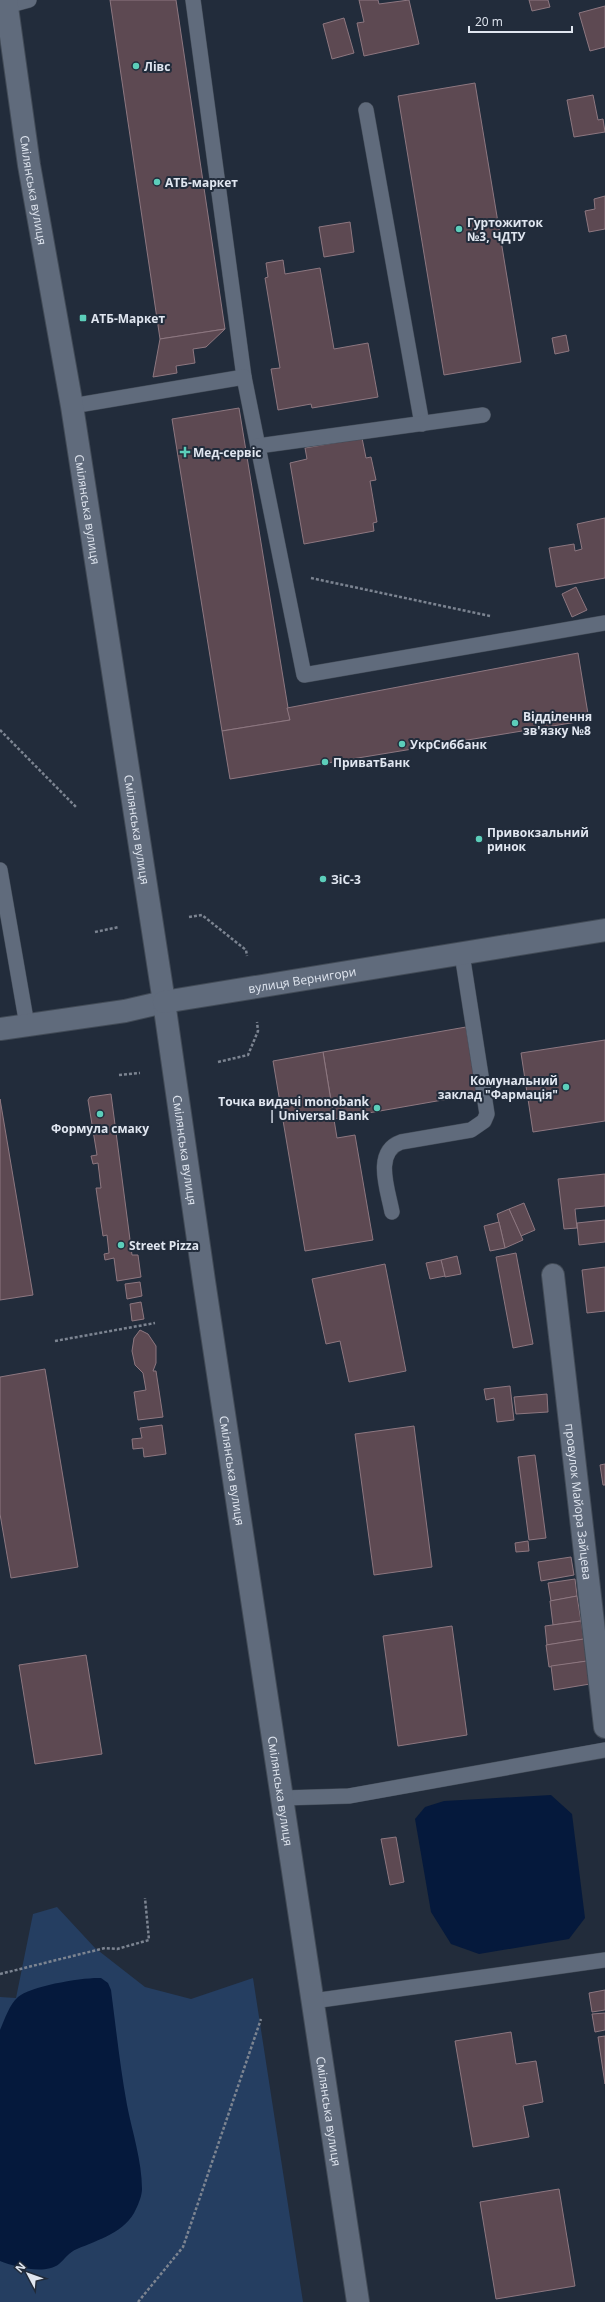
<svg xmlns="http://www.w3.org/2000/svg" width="605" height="2302" font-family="'Open Sans',sans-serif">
<rect width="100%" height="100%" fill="#222c3b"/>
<!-- green -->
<path fill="#253e61" d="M57,1907L95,1948L145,1987L191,1999L253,1978L303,2302H0V1997L16,1998L33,1914Z"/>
<!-- water -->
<g fill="#05193c">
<path d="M551,1795L572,1814L585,1918L569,1939L479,1954L451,1944L431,1912L415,1819L425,1807L444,1801Z"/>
<path d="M101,1978L108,1983L111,1990C116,2028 120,2067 127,2105C132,2131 142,2161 142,2189C142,2195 139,2203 136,2209C126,2232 98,2240 77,2249C69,2252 65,2259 59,2264C45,2275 15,2267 0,2261V2030C5,2019 9,2005 18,1997C30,1986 84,1977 101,1978Z"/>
</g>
<!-- building -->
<g fill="#5d4952" stroke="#8d7780">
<path d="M110,0H176L225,329L160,339Z"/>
<path d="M359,0H378L379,4L409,0L419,44L364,56L357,23L364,22Z"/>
<path d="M529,0H548L550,7L532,11Z"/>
<path d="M605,6V47L590,51L579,13Z"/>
<path d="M344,18L354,53L332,59L323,24Z"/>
<path d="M475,83L521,362L444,375L398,96Z"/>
<path d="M593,95L598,120L603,119L605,132L574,137L567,100Z"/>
<path d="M605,196V229L589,232L585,211L595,209L594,199Z"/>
<path d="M350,222L354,252L324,257L319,227Z"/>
<path d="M283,260L285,274L320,268L334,349L368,343L378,397L312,408L311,404L278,410L271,369L280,368L265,278L268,277L266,263Z"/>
<path d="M225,329L206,347L193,349L195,363L176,366L177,373L153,377L160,339Z"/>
<path d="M566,335L569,351L555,354L552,338Z"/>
<path d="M239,408L290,720L222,731L172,419Z"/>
<path d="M362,438L366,458L371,457L376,480L370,481L377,522L373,523L374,531L304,544L290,463L307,459L305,448Z"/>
<path d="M605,518V578L556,587L549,548L574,544L575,551L582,549L577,524Z"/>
<path d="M576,587L587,610L572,617L562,594Z"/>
<path d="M578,653L589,720L230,779L222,731L290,720L287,708Z"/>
<path d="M466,1027L477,1094L334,1119L323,1052Z"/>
<path d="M605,1040V1121L533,1132L521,1053Z"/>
<path d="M323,1052L337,1138L355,1135L373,1240L305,1251L273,1061Z"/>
<path d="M111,1094L132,1255H138L141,1277L117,1281L114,1258L105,1260L104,1254L109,1253L107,1235L103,1236L96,1188H101L98,1163L93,1164L91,1156L97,1155L88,1100L90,1097Z"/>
<path d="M0,1099L33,1295L0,1300Z"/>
<path d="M605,1174V1206L575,1209L577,1228L564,1229L558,1179Z"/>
<path d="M524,1203L535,1230L521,1236L509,1209Z"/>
<path d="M509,1209L523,1240L505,1248L497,1214Z"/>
<path d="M605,1220V1242L579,1245L577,1223Z"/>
<path d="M499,1222L505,1248L490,1251L484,1226Z"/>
<path d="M516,1253L533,1344L513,1348L496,1257Z"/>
<path d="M457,1256L461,1274L445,1277L441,1260Z"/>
<path d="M441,1260L445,1276L430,1279L426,1263Z"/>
<path d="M385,1264L406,1371L349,1382L340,1341L326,1344L312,1279Z"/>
<path d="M605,1267V1311L587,1313L582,1270Z"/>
<path d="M140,1282L142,1296L127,1299L125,1284Z"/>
<path d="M141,1302L144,1319L132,1321L130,1304Z"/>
<path d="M140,1330L148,1334L156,1346V1363L153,1371H156L163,1417L138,1420L134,1392L146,1390L143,1373L135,1365L132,1351L134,1338Z"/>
<path d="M45,1369L78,1567L11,1578L0,1514V1377Z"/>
<path d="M510,1386L514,1420L497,1422L494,1398L486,1400L484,1389Z"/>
<path d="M547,1394L548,1412L516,1414L514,1397Z"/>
<path d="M162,1425L166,1454L144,1457L143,1448L133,1449L132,1439L142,1438L140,1428Z"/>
<path d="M414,1426L432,1567L374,1575L355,1434Z"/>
<path d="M535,1455L546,1538L529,1540L518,1457Z"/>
<path d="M605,1464V1485H603L600,1465Z"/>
<path d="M528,1541L529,1551L516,1552L515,1543Z"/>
<path d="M571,1557L574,1575L541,1581L538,1562Z"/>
<path d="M575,1579L577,1596L551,1601L548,1583Z"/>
<path d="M577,1596L581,1621L553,1625L550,1601Z"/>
<path d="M581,1621L584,1639L547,1645L545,1626Z"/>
<path d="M452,1626L467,1735L398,1746L383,1636Z"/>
<path d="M584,1639L587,1661L549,1667L546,1645Z"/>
<path d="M86,1655L102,1754L35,1764L19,1665Z"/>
<path d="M587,1661L590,1684L554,1690L551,1666Z"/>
<path d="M396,1837L404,1882L390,1885L381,1839Z"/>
<path d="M605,1990V2010L592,2012L589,1993Z"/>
<path d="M605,2013V2030L595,2032L592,2014Z"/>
<path d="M511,2032L516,2064L536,2061L543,2102L523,2106L529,2137L473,2147L455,2041Z"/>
<path d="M605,2036V2084L598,2037Z"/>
<path d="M559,2189L575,2286L496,2299L480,2202Z"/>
</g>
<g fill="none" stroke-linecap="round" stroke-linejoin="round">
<!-- lane casing -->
<g stroke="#424b57" stroke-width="16">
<g id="lane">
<path d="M193,0L244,377"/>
<path d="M7,6L29,0"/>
<path d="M366,110L422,424"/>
<path d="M72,406L244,377L304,675L605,623"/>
<path d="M258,446L483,415"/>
<path d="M0,870L27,1025"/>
<path d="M392,1212C388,1190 373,1152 401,1142L471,1130L484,1121L487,1114L462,954"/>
<path d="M283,1798L349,1796L605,1750"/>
<path d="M313,2001L605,1960"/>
</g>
</g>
<!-- street casing -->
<g stroke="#424b57" stroke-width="24">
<g id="street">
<path d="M0,1029L125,1011L164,1002"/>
<path id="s1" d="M553,1275L605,1727"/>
</g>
</g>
<!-- secondary casing -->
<g stroke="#424b57" stroke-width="24">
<g id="secondary">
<path id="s2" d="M6,0L29,165L72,406L164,1002L204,1281L358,2302"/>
<path id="s3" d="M164,1002L605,930"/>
</g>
</g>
<!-- path -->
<g stroke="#7c8491" stroke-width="2.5" stroke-dasharray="3 2" stroke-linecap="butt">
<path d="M311,578L490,616"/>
<path d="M0,730L76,807"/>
<path d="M189,917L202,915L246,950L247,956"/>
<path d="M95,932L119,927"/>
<path d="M218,1062L248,1055L258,1031L257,1022"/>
<path d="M119,1075L140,1073"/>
<path d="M55,1341L155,1323"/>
<path d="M0,1974L105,1948L117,1949L149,1940L145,1898"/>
<path d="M138,2302L183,2247L261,2019"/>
</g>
<!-- lane -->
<use href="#lane" stroke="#606b7c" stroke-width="15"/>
<!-- street -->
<use href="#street" stroke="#606b7c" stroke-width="22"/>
<!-- secondary -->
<use href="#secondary" stroke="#606b7c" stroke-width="22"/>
</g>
<!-- markers -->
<g fill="#5cceba" stroke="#222c3b" stroke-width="1.5">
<circle cx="136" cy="66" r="4"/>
<circle cx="157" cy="182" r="4"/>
<circle cx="459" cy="229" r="4"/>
<rect x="79" y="314" width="8" height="8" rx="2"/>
<path d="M183 446h4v4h4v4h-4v4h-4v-4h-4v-4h4z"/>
<circle cx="515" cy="723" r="4"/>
<circle cx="402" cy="744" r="4"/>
<circle cx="325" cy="762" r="4"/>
<circle cx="479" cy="839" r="4"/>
<circle cx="323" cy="879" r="4"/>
<circle cx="566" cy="1087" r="4"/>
<circle cx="377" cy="1108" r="4"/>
<circle cx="100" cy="1114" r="4"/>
<circle cx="121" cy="1245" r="4"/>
</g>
<g text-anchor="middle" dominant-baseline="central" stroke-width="4" stroke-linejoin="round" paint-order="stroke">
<!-- poi labels -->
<g font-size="12" font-weight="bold" fill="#e0e6f0" stroke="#222c3b" text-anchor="start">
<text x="144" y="66">Лівс</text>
<text x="165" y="182">АТБ-маркет</text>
<text x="467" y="222">Гуртожиток<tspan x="467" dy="14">№3, ЧДТУ</tspan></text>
<text x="91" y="318">АТБ-Маркет</text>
<text x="193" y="452">Мед-сервіс</text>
<text x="523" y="716">Відділення<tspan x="523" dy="14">зв'язку №8</tspan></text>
<text x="410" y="744">УкрСиббанк</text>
<text x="333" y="762">ПриватБанк</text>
<text x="487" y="832">Привокзальний<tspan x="487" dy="14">ринок</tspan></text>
<text x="331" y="879">ЗіС-3</text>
<text x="558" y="1080" text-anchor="end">Комунальний<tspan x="558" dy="14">заклад "Фармація"</tspan></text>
<text x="369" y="1101" text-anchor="end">Точка видачі monobank<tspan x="369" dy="14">| Universal Bank</tspan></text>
<text x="100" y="1128" text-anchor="middle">Формула смаку</text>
<text x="129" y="1245">Street Pizza</text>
</g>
<!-- street labels -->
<g font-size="12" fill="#e0e6f0" stroke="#222c3b">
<text stroke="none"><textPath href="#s2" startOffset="192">Смілянська вулиця</textPath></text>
<text stroke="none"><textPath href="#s2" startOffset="516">Смілянська вулиця</textPath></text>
<text stroke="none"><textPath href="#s2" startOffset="840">Смілянська вулиця</textPath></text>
<text stroke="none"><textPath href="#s3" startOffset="140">вулиця Вернигори</textPath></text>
<text stroke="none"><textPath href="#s2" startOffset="1164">Смілянська вулиця</textPath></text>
<text stroke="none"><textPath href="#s2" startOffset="1488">Смілянська вулиця</textPath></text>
<text stroke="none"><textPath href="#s1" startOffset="228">провулок Майора Зайцева</textPath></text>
<text stroke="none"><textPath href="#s2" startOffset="1812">Смілянська вулиця</textPath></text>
<text stroke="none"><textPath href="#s2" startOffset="2136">Смілянська вулиця</textPath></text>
</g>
</g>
<!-- north arrow -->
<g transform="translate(28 2274) rotate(311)" stroke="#222c3b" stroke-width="3" paint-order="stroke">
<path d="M0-3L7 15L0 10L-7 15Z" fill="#e0e6f0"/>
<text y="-6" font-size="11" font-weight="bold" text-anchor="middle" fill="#e0e6f0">N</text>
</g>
<!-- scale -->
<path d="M469 26v6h103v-6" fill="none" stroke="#e0e6f0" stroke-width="2"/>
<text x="475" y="26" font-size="12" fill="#e0e6f0" stroke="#222c3b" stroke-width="3" paint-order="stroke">20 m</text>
</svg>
